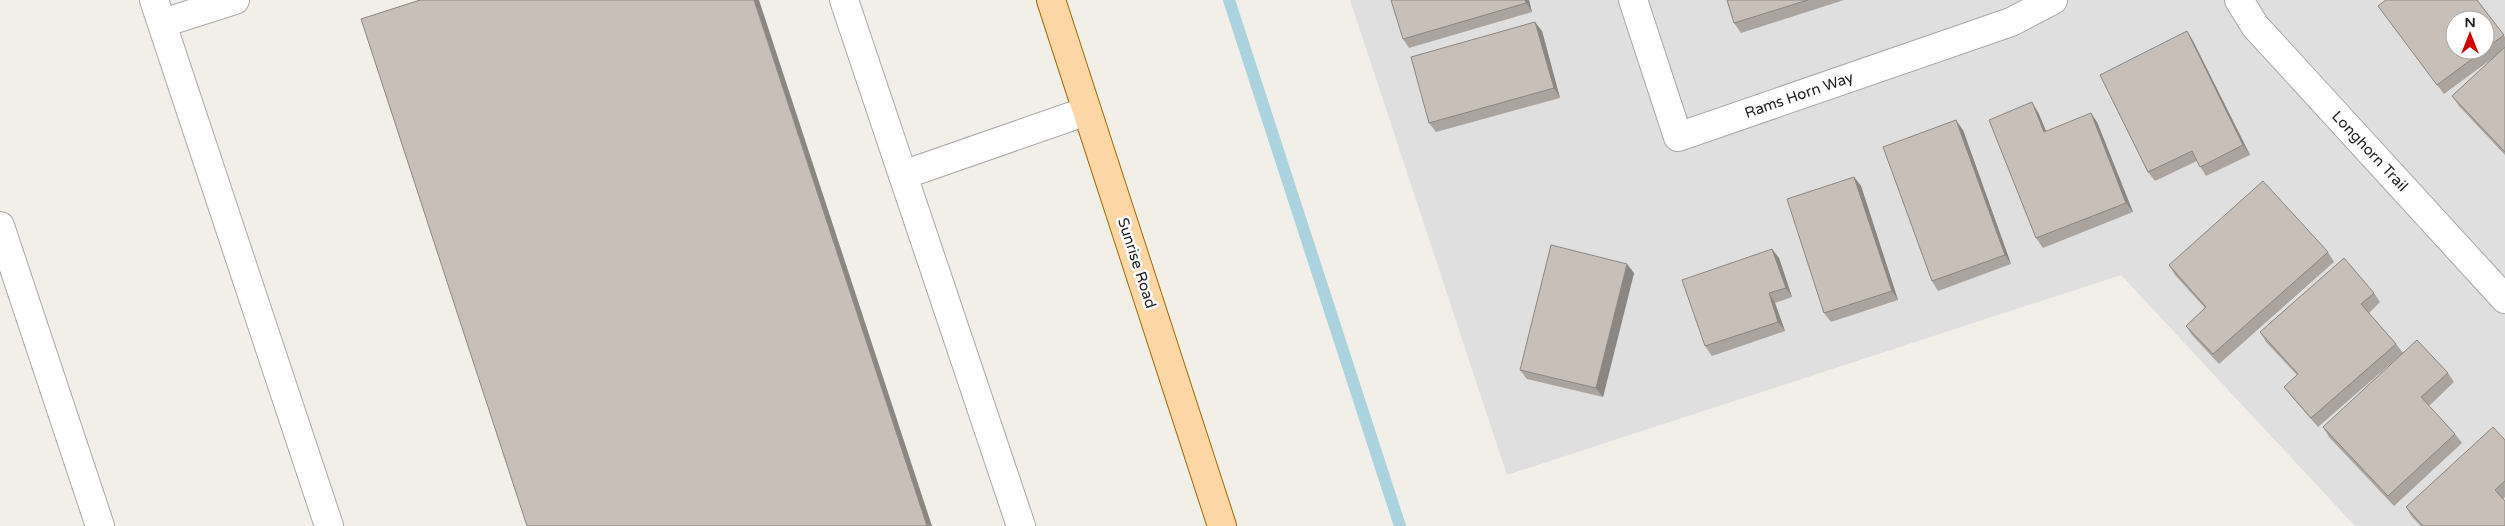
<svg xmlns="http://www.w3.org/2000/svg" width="2505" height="526" font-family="'Varela Round',sans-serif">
<rect width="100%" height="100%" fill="#f2efe9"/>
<!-- residential -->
<path fill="#e0dfdf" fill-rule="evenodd" d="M1350,0H2505V526H2355L2121,275L1507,475ZM2455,20H2485V50H2455Z"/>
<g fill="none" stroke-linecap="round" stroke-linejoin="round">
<!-- stream -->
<path stroke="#aad3df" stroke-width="12" d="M1229,0L1400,526"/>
<!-- minor casing -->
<g stroke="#a9a9a9" stroke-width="30">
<g id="minor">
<path d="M154,0L329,526"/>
<path d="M844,0L1021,526"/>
<path d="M1633,0L1678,137L2011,22L2053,0"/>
<path d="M2239,0L2255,26L2505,299"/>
<path d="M163,23L235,0"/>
<path d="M903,175L1087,111"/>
<path d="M0,226L100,526"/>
</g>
</g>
<!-- major casing -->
<g stroke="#a06b00" stroke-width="30">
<path id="major" d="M1051,0L1222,526"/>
</g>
<!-- minor -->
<use href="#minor" stroke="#fff" stroke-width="28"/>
<!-- major -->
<use href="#major" stroke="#fcd6a4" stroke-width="28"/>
</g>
<!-- wall -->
<g fill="#aba49e" fill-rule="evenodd">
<path d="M1529,0L1532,12L1409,48L1403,39Z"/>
<path d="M1727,0H1844L1741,33L1734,23Z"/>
<path d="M2477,0L2505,37V155L2459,106L2452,96L2497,55L2444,94L2385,15ZM2485,20V50H2455Z"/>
<path d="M1542,31L1560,98L1436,132L1429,123Z"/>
<path d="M2187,31L2193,41L2250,155L2206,176L2197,161L2155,181L2148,172Z"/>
<path d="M2038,112L2046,131L2097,122L2133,212L2043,248L2036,238Z"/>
<path d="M1963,130L2011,264L1938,291L1932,281Z"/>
<path d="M1854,177L1861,186L1898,300L1831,322L1824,313Z"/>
<path d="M1772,249L1779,258L1792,297L1775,303L1785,331L1712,356L1705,346Z"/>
<path d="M2328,252L2334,262L2219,364L2192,335L2186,326L2205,308L2175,275L2169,265Z"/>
<path d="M1634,273L1603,397L1527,379L1520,370Z"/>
<path d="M2374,293L2380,302L2369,313L2396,344L2403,353L2318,427L2291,396L2284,387L2297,375L2266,342L2260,332Z"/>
<path d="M2448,373L2454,382L2429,406L2455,434L2462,443L2394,506L2329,437L2323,427Z"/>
<path d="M2505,440V497L2503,499L2505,526H2421L2412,517L2406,507Z"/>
</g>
<!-- shaded-wall -->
<g fill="#8b8681">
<path d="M754,0H759L932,526H927Z"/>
<path d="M1525,0H1529L1532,12L1526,3Z"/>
<path d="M1535,22L1542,31L1560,98L1554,88Z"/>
<path d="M2187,31L2193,41L2250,155L2243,145Z"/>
<path d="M2032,102L2038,112L2050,141L2044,132Z"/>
<path d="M2091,113L2097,122L2133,212L2126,203Z"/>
<path d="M1956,120L1963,130L2011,264L2005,255Z"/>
<path d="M1854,177L1861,186L1898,300L1892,291Z"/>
<path d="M1772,249L1779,258L1792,297L1786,288Z"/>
<path d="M1627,264L1634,273L1603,397L1596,388Z"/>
<path d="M1769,293L1775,303L1785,331L1778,322Z"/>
</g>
<!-- building -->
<g fill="#c7bfb8" stroke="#8b8681">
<path d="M420,0H754L927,526H527L361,19Z"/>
<path d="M1391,0H1525L1526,3L1403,39Z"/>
<path d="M1727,0H1808L1734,23Z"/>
<path d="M2386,0H2477L2504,35L2485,49V20H2455V50H2484L2437,85L2378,6Z"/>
<path d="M1535,22L1554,88L1429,123L1411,57Z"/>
<path d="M2187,31L2243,145L2200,167L2192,151L2148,172L2100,75Z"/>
<path d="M2505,47V152L2452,96Z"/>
<path d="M2032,102L2044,132L2091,113L2126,203L2036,238L1989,120Z"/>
<path d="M1956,120L2005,255L1932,281L1883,147Z"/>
<path d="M1854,177L1892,291L1824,313L1787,199Z"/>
<path d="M2263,181L2328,252L2213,354L2186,326L2206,307L2169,265Z"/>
<path d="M1551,245L1627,264L1596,388L1520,370Z"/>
<path d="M1772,249L1786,288L1769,293L1778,322L1705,346L1682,280Z"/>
<path d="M2344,258L2374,293L2361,304L2396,344L2311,418L2284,387L2298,374L2260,332Z"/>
<path d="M2417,340L2448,373L2421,397L2455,434L2388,496L2323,427Z"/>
<path d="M2493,427L2505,440V481L2495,490L2505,501V526H2423L2406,507Z"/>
</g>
<g text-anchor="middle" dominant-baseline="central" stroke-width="5" stroke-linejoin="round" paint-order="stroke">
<!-- street labels -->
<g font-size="15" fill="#222" stroke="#fff">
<text transform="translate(1799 95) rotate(-19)">Rams Horn Way</text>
<text transform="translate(2370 151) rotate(47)">Longhorn Trail</text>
<text transform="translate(1137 263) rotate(72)">Sunrise Road</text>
</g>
</g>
<!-- north arrow -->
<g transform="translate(2470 35)"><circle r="24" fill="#ffffff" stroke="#a7a7a7"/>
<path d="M0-4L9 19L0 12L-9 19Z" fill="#d40000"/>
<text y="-8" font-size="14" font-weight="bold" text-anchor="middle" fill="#222222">N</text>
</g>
</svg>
